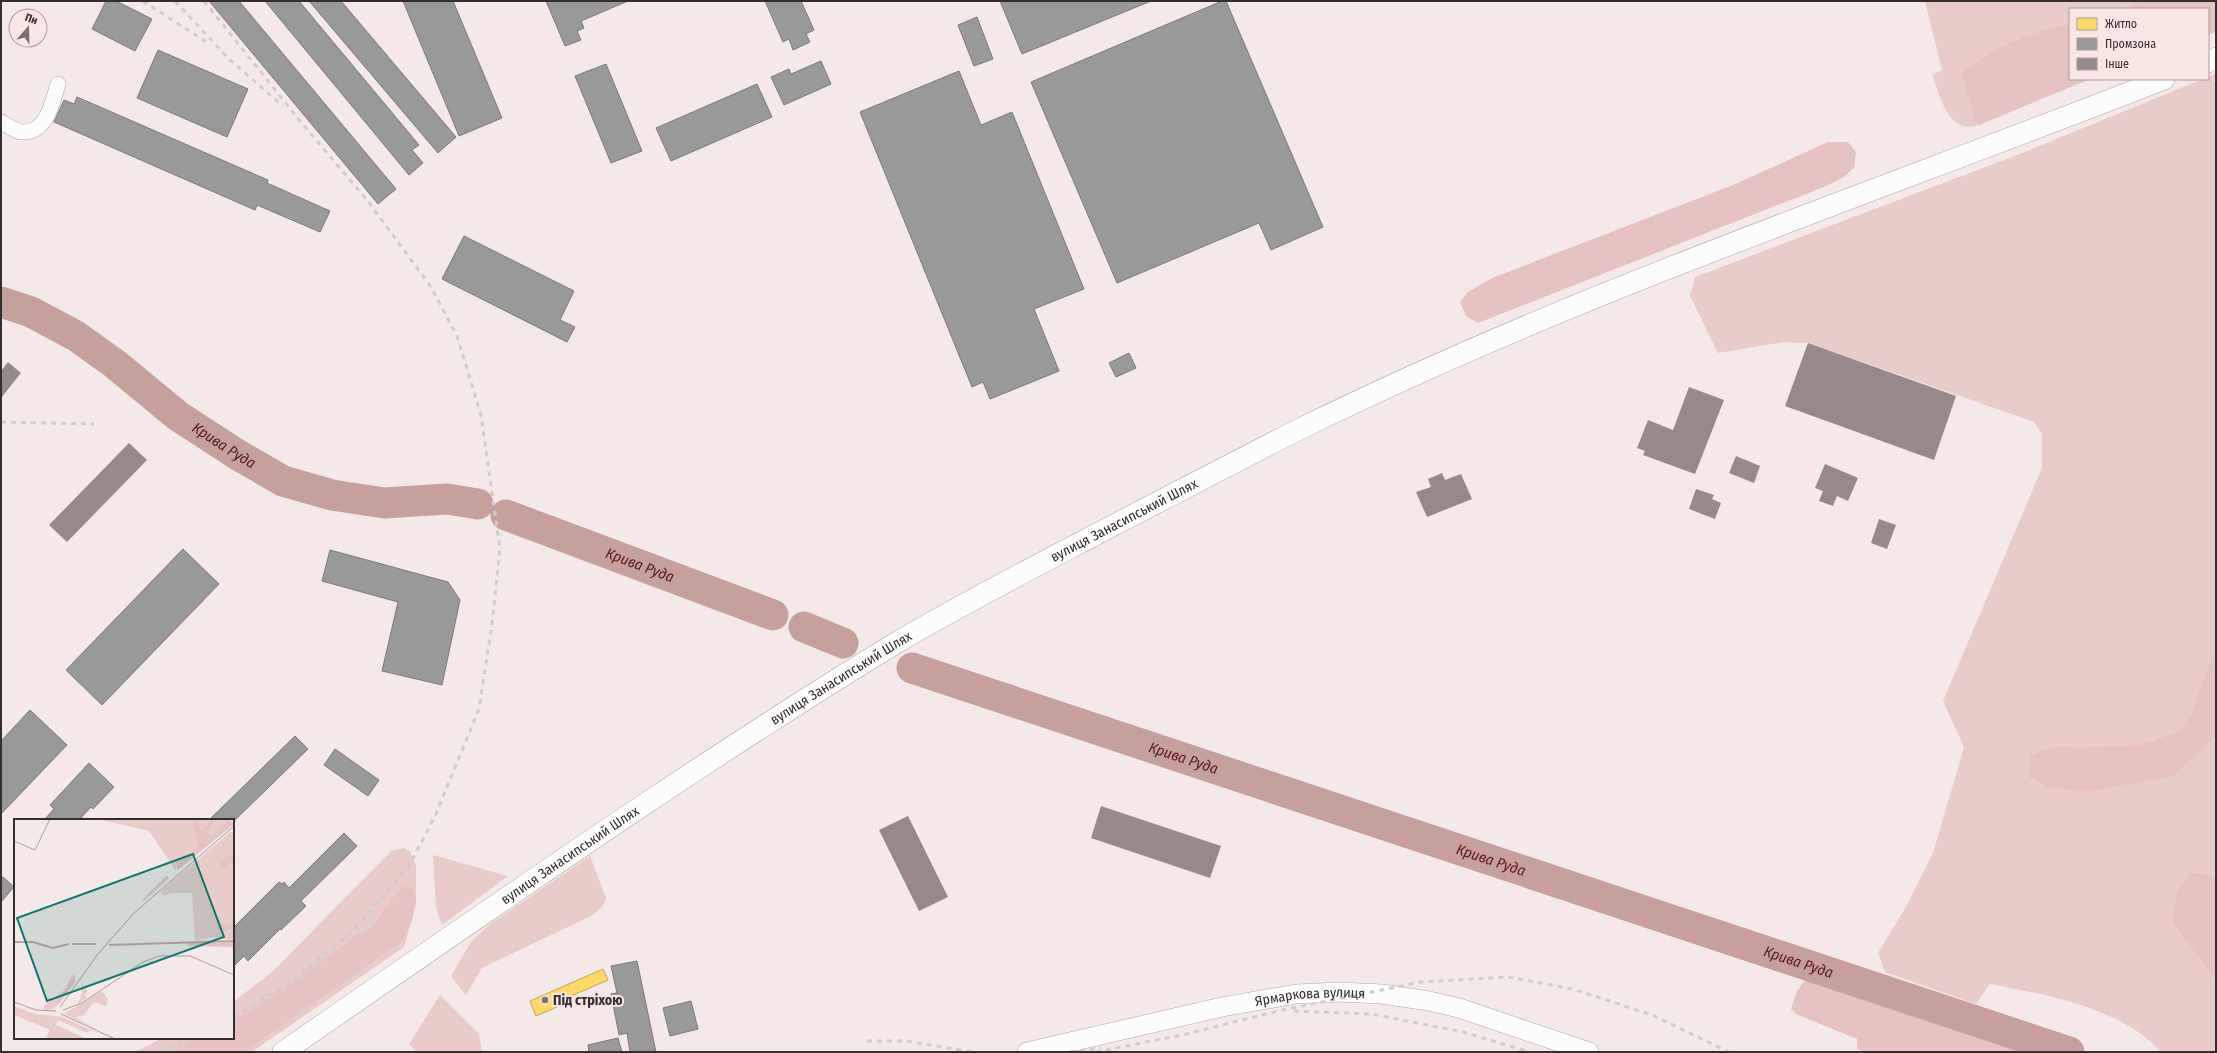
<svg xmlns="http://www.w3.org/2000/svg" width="2217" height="1053" font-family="'Fira Sans Condensed',sans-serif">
<rect width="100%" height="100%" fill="#f4e9e8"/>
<!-- green -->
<g fill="#e9cbca">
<path d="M1925,1H2140L2125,9H2070V24C2035,32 2005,46 1974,63L1975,121L1979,125C1948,135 1941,98 1932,75L1942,70Z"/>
<path d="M2216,73V652L2212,655L2191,713L2179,731L2137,746L2052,747L2031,755L2175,776L2216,736V876L2192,872L2172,919L2208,971L2216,979V1052H2162C2120,1008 2048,995 1990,984L1976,1004L1885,972L1878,953L1906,907L1933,853L1964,747L1943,701L2042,468V434L2034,422L1809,343L1785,342L1718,353L1690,296L1695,277L2020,154L2203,79H2208V77Z"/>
<path d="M404,848L410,851L416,865V904L404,947L252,1052H135L163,1038H233V1002L272,972L391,851Z"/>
<path d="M433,855L508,876L442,925L436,908Z"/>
<path d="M590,856L606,898L603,906L593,915L482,968L466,995L451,976L471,942L490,924Z"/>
<path d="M440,995L479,1034L482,1052H417L409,1044Z"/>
</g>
<!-- forest -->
<g fill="#e6c2c2">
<path d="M2140,1H2216V32L2208,35V9H2125Z"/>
<path d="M2070,24V79H2090L1979,125L1975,121L1962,73C1992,47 2032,32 2070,24Z"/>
<path d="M1828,142H1848L1856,152L1854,168L1844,177L1826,186L1478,323L1466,316L1460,302L1468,292L1492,278L1733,185Z"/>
<path d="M2216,652V736L2175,776L2089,791L2048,787L2029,777L2031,755L2052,747L2137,746L2179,731L2191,713L2212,655Z"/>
<path d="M2192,872L2216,876V979L2208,971L2172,920L2177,892Z"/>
<path d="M405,886L412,889L416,897L412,921L402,941L374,961L244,1052H170L200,1038H233V1021L285,989L358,934L371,928L397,893Z"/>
<path d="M1808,976H1814L1977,1032L2049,1052H1866L1857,1049V1039L1796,1014L1791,1009L1797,991Z"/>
</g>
<!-- homes -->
<path fill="#ffd966" stroke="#c2a655" d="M603,969L608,980L571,996L573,1000L536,1016L530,1001Z"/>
<!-- industry -->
<g fill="#999" stroke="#7b7979">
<path d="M106,1H116L152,19L135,51L92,29Z"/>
<path d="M209,1H239L396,189L378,204Z"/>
<path d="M265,1H299L419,145L412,150L423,163L409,175Z"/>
<path d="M309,1H341L456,137L438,153Z"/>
<path d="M403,1H453L502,118L459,136Z"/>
<path d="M546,1H628L581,21L584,28L577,31L581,40L565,46Z"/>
<path d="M765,1H801L814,30L806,34L810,42L793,50L789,39L783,42Z"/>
<path d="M1000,1H1151L1022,54Z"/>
<path d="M1222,1H1226L1323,227L1271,250L1259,223L1117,283L1031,82Z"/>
<path d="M977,17L993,59L974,66L958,25Z"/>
<path d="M158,50L248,89L227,137L137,98Z"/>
<path d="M821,61L831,84L784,105L771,77L789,69L791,74Z"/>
<path d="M606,64L642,151L611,163L575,76Z"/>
<path d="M959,71L981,125L1012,112L1084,289L1034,309L1059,371L990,399L983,382L972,387L860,112Z"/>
<path d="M757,84L772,117L671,161L656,128Z"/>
<path d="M77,97L268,180L267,183L330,211L320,232L257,205L255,210L54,122L64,100L74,104Z"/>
<path d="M464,236L574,291L560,320L575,327L567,342L442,279Z"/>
<path d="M1129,353L1136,368L1116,377L1109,363Z"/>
<path d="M183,549L219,584L102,705L66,670Z"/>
<path d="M330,550L448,582L460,600L442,685L382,671L398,602L322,581Z"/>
<path d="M30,710L67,745L1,814V741Z"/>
<path d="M295,736L308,749L233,822V820H209Z"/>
<path d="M335,749L379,780L368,796L324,765Z"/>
<path d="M89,763L114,787L93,809L91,807L79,820H44L54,809L50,805Z"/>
<path d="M344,833L357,846L301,901L306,906L281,930L280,929L248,961L244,956L233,967V928L279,882L282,884L284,882L289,888Z"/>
<path d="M3,877L14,887L1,902V880Z"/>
<path d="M637,961L656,1052H630L627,1033L619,1035L611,994L617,993L611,966Z"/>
<path d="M691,1001L698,1029L670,1036L663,1008Z"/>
<path d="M618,1038L622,1052H589L588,1045Z"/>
</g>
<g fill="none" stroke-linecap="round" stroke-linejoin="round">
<!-- river -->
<g stroke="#c7a09e" stroke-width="31">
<path id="s1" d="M1,302L31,312L76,336L115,364L178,416L238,455L283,481L332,495L384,503L447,499L478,504"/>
<path id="s2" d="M506,515L773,615"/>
<path d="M804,627L843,643"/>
<path id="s3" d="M912,668L2069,1052"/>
</g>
</g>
<!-- building -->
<g fill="#968989">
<path d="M1808,343L1956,396L1934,460L1785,406Z"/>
<path d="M8,362L21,373L1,398V371Z"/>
<path d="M1689,387L1724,400L1695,474L1643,455L1645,451L1637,448L1648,420L1673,430Z"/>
<path d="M129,443L147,460L67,542L49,525Z"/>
<path d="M1736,456L1760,466L1754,483L1729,473Z"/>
<path d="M1825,464L1858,478L1848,501L1837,496L1833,506L1819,501L1823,491L1815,488Z"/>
<path d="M1442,473L1445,480L1461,474L1472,499L1427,517L1416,492L1431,487L1428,479Z"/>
<path d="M1696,489L1714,495L1712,499L1721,503L1715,519L1689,509Z"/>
<path d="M1879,519L1896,525L1887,549L1871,543Z"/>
<path d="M1101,806L1221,846L1210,878L1091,838Z"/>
<path d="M908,816L948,897L919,911L879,830Z"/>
</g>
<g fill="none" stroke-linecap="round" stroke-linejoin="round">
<!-- minor casing -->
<g stroke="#ada5a5" stroke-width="16">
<path id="minor" d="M1,122C7,125 15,131 21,132C47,134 52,103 58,84"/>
</g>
<!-- tertiary casing -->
<g stroke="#ada5a5" stroke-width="20">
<g id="tertiary">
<path id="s4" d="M1027,1052L1222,1007L1296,994L1339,992L1382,994L1429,1001L1459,1008L1589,1052"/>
</g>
</g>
<!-- secondary casing -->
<g stroke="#ada5a5" stroke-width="22">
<g id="secondary">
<path d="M2208,62L2216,58"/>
<path id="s5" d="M283,1052C485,913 686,771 896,643C967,601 1040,564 1112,526C1176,493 1238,460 1302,428C1580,291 1876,192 2164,79"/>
</g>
</g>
<!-- minor -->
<use href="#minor" stroke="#fdfcfc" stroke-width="15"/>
<!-- tertiary -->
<use href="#tertiary" stroke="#fdfcfc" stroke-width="19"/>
<!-- secondary -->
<use href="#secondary" stroke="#fdfcfc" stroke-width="21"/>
<!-- rail -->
<g stroke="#cfcccc" stroke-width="3" stroke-dasharray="5 5" stroke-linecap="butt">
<path d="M143,1L208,43"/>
<path d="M175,1L229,59L283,106"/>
<path d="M204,1L300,121L367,200L431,287L457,336L481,415L500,549L492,624L479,709L435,816L409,866L352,932L293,981L233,1018"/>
<path d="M1,422L94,424"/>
<path d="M1294,1011L1372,1014L1463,1032L1530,1052"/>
<path d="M867,1041H906L973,1052"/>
<path d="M159,1052L194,1038"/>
<path d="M1070,1052L1101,1048"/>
<path d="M1096,1052L1182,1035L1278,1011L1421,982L1508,977L1573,989L1652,1015L1729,1052"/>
</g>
</g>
<!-- markers -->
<circle fill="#786f6f" stroke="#f8e5e4" stroke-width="1.5" cx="545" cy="1000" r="4"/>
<g text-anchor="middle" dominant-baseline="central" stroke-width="4" stroke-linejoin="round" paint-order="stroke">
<!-- street labels -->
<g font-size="14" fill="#352e2e" stroke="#f8e5e4">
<text stroke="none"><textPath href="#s5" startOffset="996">вулиця Занасипський Шлях</textPath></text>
<text stroke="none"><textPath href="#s5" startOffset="672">вулиця Занасипський Шлях</textPath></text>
<text stroke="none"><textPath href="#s5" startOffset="348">вулиця Занасипський Шлях</textPath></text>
<text stroke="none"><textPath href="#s4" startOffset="289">Ярмаркова вулиця</textPath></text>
</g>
<!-- poi labels -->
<g font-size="14" font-weight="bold" fill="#352e2e" stroke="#f8e5e4" text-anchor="start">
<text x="553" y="1000">Під стріхою</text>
</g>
<!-- water labels -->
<g font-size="15" font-style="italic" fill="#5a191d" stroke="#f8e5e4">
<text stroke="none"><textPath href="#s1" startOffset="267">Крива Руда</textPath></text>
<text stroke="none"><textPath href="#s2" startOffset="143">Крива Руда</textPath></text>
<text stroke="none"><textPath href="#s3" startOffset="286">Крива Руда</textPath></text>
<text stroke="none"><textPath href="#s3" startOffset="610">Крива Руда</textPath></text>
<text stroke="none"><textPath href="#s3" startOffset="934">Крива Руда</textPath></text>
</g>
</g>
<!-- overview -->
<g transform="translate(14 819)">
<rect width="220" height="220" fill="#f4e9e8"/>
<path d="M88,0H178L184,27L162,47V52L135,12L88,1L82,8ZM182,0H198L188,12ZM202,0H215L198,17H193L192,15ZM216,13H220V37L205,42V47L211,49L220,43V106L207,104L212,112L220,111V121L199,118L181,122L178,74H157L150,77L146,73ZM59,155L62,162L47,183L39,190L30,191V187L50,172ZM67,165L74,172L71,176L73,179L64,185L68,174ZM88,172L94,180L92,187L80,183L70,196L61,198L85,212L50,195ZM0,187L20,195L48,198L86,215L75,211L73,214L44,201L41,205L72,220H32L36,211L0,196Z" fill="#e9cbca"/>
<path d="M178,0H182L188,12L198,0H202L192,15L198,17L215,0L220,5L164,51L162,47L184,27ZM217,36L220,37V43L211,49L205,47V42ZM152,57H155L153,61L130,82L128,81ZM207,104L220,106V111L206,112L202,107ZM220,123V128L174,127L175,124ZM61,157L60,164L43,185L42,182Z" fill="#e6c2c2"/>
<path fill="none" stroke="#c7a09e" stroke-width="2" d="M0,123H19L39,129L55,125M58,125H82M95,126L220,122"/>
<path fill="none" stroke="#a89e9e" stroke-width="1" d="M0,22L21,31L36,0M0,183L22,191L42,192M46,188L84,135L119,95L220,7M49,191L68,184L129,143L145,137H176L220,156M47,195L101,220"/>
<path fill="#0f766e" fill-opacity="0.15" stroke="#0f766e" stroke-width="2" d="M179,35L210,118L33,182L3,99Z"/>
<rect width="220" height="220" fill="none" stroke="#352e2e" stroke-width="2"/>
</g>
<!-- border -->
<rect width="2217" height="1053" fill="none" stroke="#352e2e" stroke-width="4"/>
<!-- legend -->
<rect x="2069" y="8" width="140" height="72" fill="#f8e5e4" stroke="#aa9c9b"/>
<rect x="2077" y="18" width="20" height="12" fill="#ffd966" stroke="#aa9c9b"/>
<text x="2105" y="28" font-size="12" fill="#352e2e">Житло</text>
<rect x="2077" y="38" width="20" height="12" fill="#999999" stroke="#aa9c9b"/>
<text x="2105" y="48" font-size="12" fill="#352e2e">Промзона</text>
<rect x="2077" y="58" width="20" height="12" fill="#968989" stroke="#aa9c9b"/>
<text x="2105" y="68" font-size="12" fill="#352e2e">Інше</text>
<!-- north arrow -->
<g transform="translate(28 28) rotate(20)"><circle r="19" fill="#f8e5e4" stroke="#aa9c9b"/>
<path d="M0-3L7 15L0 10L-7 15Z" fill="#786f6f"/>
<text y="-6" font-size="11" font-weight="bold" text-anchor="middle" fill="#352e2e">Пн</text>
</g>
</svg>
